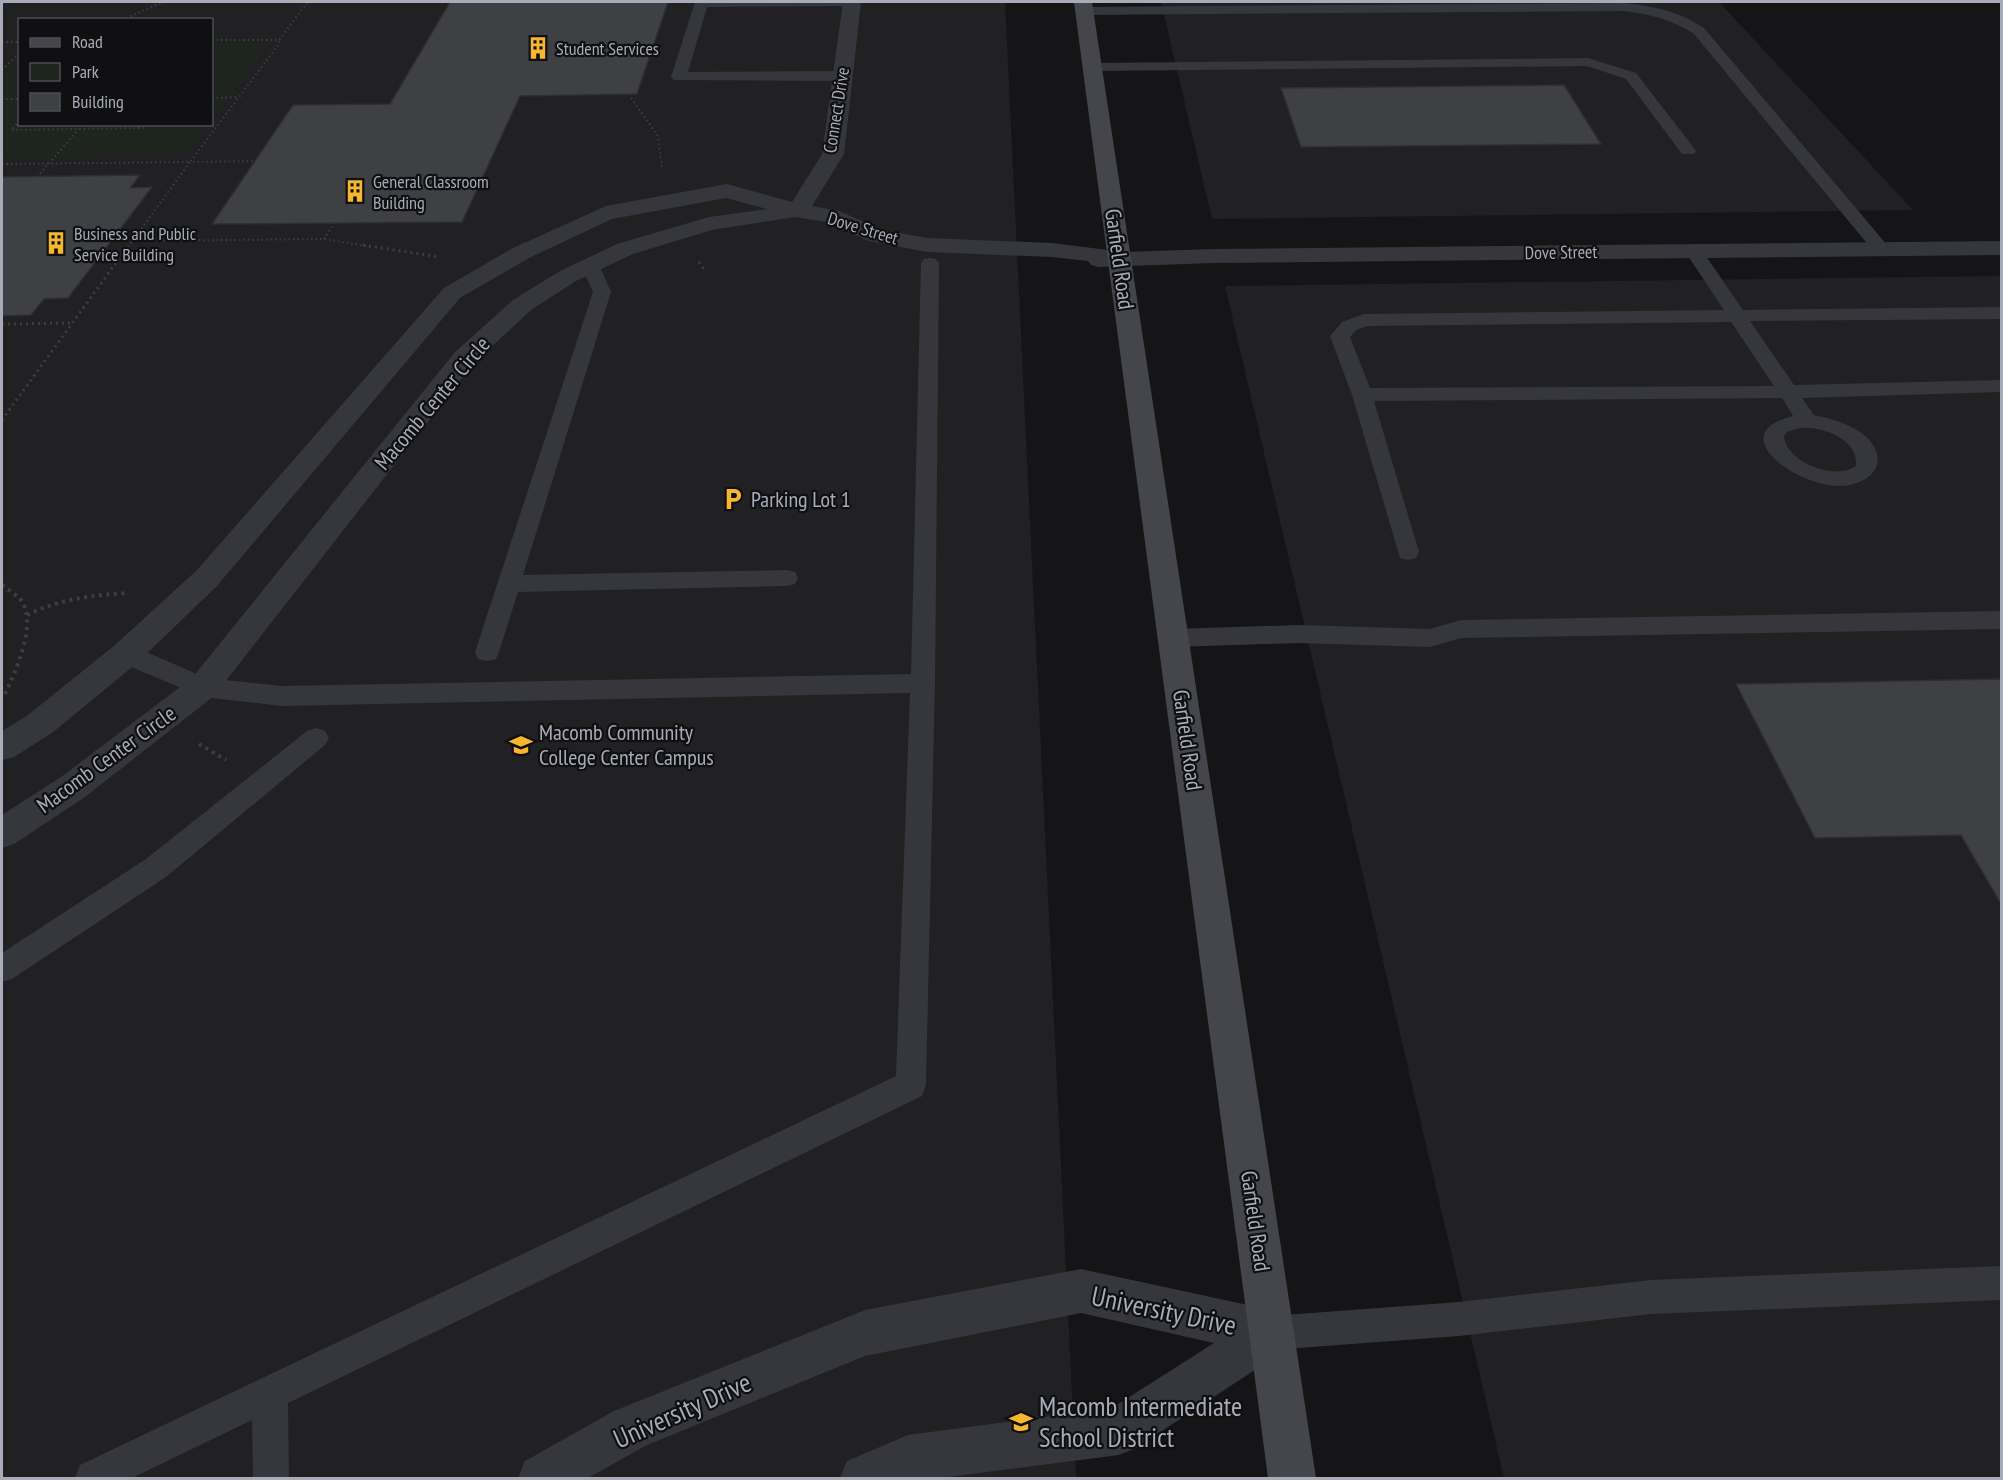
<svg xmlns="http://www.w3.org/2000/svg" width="2003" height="1480" font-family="'PT Sans Narrow',sans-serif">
<rect width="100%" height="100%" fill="#151517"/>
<!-- built -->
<g fill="#212124" fill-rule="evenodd">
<path d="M2,2H1005L1076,1478H2ZM20,20H212V124H20Z"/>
<path d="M1161,2H1719L1913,210L1212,219Z"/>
<path d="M2001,276V1478H1504L1225,286Z"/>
</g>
<!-- green -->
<g fill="#1d251e">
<path d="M263,42L266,47L212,121V43Z"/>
<path d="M19,61L20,124L209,125L190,150L179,155L2,158V79Z"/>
</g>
<!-- building -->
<g fill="#3f4044" stroke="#2f2f33" stroke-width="1.5">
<path d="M450,2H668L637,94L520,96L462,222L212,224L293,105L390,104Z"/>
<path d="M1564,85L1601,144L1301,147L1281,88Z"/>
<path d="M140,175L130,188L152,187L68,298L44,299L31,315L2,316V177Z"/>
<path d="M2001,679V904L1961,835L1815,838L1736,684Z"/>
</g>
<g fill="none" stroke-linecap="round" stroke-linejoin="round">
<!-- path-far2 -->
<g stroke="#3c3e43" stroke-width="2" stroke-dasharray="1.5 3" stroke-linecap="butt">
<path d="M122,20L163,2"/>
<path d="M212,40H279L308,2"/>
<path d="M2,42H20"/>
<path d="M2,70L20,53"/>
<path d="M212,98L238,97"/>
<path d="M631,98L658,136L662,168"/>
<path d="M2,99H20"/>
<path d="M20,121L11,130L144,128L147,124"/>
<path d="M2,164L190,162L279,44V40"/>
<path d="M37,177L79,129"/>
<path d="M324,239L334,223"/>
<path d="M131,241L324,239L372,247"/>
<path d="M128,247L190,162L256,161"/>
</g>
<!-- path-far1 -->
<g stroke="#3c3e43" stroke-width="3" stroke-dasharray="2 4" stroke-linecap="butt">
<path d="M363,245L439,257"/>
<path d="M699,262L704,269"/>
<path d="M2,324L73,323"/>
<path d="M2,420L129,245"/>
</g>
<!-- path -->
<g stroke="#3c3e43" stroke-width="4" stroke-dasharray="3 4.5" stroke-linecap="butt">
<path d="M2,585C8,590 16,594 21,600C38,624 15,673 4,696"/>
<path d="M27,615C60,599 92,595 128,593"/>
<path d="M199,744L226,760"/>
</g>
<!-- lane -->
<g fill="#36373c" fill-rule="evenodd">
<path d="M695,2H859L857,5L852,6L707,7L688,72L843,71L851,76L843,81L674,80L671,77Z"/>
<path d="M1623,3C1653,6 1679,11 1704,28L1887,245L1890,249L1887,253H1875L1694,34C1671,19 1650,14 1623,11L1085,15L1078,11L1085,7Z"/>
<path d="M1588,58L1636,73L1694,148L1696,151L1694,154H1682L1626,79L1587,66L1092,71L1085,67L1092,63Z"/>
<path d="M1693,245L1699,246L1743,310L2002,307V319L1750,321L1794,385L2002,380V392L1802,398L1814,415C1828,418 1844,422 1857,430C1886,448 1885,477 1850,485C1809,495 1716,435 1793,416L1782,398L1374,401L1419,552L1416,558L1408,560L1400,558L1352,395L1330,336L1342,322L1364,314L1724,310L1684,250L1687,246ZM1731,322L1774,386L1370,388L1350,337L1356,330L1367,326ZM1800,428C1822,426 1859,439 1856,466C1836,481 1786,463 1784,436L1787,432Z"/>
<path d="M930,258L936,259L939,263L935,683L926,1085L922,1096L288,1403L289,1478H253L252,1420L132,1478H75L80,1465L896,1076L910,693L282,706L203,697L117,661L114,654L117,647L126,645L135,647L206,678L282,686L911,674L921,263L924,259Z"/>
<path d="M590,260L596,261L599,265L611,292L523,575L787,570L795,572L798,578L795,584L787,586L518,592L499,652L496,659L487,661L478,659L475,652L593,292L581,265L584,261Z"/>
<path d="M2002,611V629L1461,638L1430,647L1299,643L1174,647L1166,644L1162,638L1166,632L1174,629L1299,625L1430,629L1461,620Z"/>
<path d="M316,728L325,731L329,738L325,745L166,877L12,979L2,982V953L146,859L307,731Z"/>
<path d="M2002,1266V1300L1651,1314L1459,1336L1271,1350L1259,1345L1254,1333L1259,1321L1271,1316L1459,1302L1651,1280Z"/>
</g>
<!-- street -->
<g fill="#36373c" fill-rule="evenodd">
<path d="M843,2H861L844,154L812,206L839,211L883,230L927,238L1052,243L1124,252L1214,249L2002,241V255L1214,263L1099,267L1091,265L1088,261L1052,257L927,252L869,241L826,222L795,217L712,230L633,254L576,281L531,310L473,364L214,696L85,797L14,844L2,848V815L61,777L192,678L455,352L513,300L560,271L617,244L709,217L767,209L726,198L612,219L529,258L460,298L217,586L137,663L52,733L14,757L2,760V731L28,715L115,645L197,570L444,288L513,248L606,206L727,184L792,202L822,154Z"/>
<path d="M1081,1269L1271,1310L1287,1317L1294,1333L1287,1349L1136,1448L1119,1455L940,1478H840L847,1461L908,1435L1112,1408L1214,1343L1081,1313L865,1356L647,1445L588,1478H518L525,1461L614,1411L865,1310Z"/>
</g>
<!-- secondary -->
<path fill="#44464c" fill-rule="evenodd" d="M1074,2H1092L1316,1478H1268Z"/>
</g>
<!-- icons -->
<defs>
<g id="building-bare" transform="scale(1.8)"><path d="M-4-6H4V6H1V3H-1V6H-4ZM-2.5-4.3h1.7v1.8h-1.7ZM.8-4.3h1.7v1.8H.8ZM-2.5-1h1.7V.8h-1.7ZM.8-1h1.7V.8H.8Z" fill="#f6b62e" stroke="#101012" stroke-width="2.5" paint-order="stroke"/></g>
<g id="parking-bare" transform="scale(1.8)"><path d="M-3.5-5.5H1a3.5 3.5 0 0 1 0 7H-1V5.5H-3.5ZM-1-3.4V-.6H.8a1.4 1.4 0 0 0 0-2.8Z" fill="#f6b62e" stroke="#101012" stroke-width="2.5" paint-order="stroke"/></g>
<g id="university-bare" transform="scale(1.8)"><path d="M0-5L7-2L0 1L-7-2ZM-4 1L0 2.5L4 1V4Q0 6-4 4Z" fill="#f6b62e" stroke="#101012" stroke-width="2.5" paint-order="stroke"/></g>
<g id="school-bare" transform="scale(1.8)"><path d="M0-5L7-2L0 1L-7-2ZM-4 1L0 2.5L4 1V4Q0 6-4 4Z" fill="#f6b62e" stroke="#101012" stroke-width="2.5" paint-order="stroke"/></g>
</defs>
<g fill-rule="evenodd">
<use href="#building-bare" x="538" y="48"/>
<use href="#building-bare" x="355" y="191"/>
<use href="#building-bare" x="56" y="243"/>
<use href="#parking-bare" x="733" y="499"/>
<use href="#university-bare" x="521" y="745"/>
<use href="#school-bare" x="1021" y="1422"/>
</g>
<g text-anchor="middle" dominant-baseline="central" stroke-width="4.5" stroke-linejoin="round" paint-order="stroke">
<!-- far-poi labels -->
<g font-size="18" fill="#a7acb8" stroke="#101012" text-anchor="start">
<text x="556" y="48">Student Services</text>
<text x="373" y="181">General Classroom<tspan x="373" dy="21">Building</tspan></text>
<text x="74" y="233">Business and Public<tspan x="74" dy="21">Service Building</tspan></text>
</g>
<!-- far-street labels -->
<g font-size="18" fill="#a7acb8" stroke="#101012">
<text transform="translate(836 110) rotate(-81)">Connect Drive</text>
<text transform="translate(863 228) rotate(17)">Dove Street</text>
<text transform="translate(1561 252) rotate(-1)">Dove Street</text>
</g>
<!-- street labels -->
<g font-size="22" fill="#a7acb8" stroke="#101012">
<text transform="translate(1120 259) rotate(82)">Garfield Road</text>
<text transform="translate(432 403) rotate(-50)">Macomb Center Circle</text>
<text transform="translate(1188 740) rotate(82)">Garfield Road</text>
<text transform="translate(106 759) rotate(-36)">Macomb Center Circle</text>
<text transform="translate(1256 1221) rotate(82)">Garfield Road</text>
</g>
<!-- poi labels -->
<g font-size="22" fill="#a7acb8" stroke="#101012" text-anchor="start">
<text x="751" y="499">Parking Lot 1</text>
<text x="539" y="732">Macomb Community<tspan x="539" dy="25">College Center Campus</tspan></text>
</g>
<!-- near-street labels -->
<g font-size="27" fill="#a7acb8" stroke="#101012">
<text transform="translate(1164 1310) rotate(12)">University Drive</text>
<text transform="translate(682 1410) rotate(-24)">University Drive</text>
</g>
<!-- near-poi labels -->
<g font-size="27" fill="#a7acb8" stroke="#101012" text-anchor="start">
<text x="1039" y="1406">Macomb Intermediate<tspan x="1039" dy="31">School District</tspan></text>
</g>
</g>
<!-- border -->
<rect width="2003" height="1480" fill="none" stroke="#a7acb8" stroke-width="6"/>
<!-- legend -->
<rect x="18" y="18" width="195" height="108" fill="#101012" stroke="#4c4e54" stroke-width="1.5"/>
<rect x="30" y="38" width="30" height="9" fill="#44464c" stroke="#4c4e54" stroke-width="1.5"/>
<text x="72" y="48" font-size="18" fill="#a7acb8">Road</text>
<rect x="30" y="63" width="30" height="18" fill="#1d251e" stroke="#4c4e54" stroke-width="1.5"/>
<text x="72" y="78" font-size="18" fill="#a7acb8">Park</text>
<rect x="30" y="93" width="30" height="18" fill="#3f4044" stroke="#4c4e54" stroke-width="1.5"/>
<text x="72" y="108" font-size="18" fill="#a7acb8">Building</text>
</svg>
